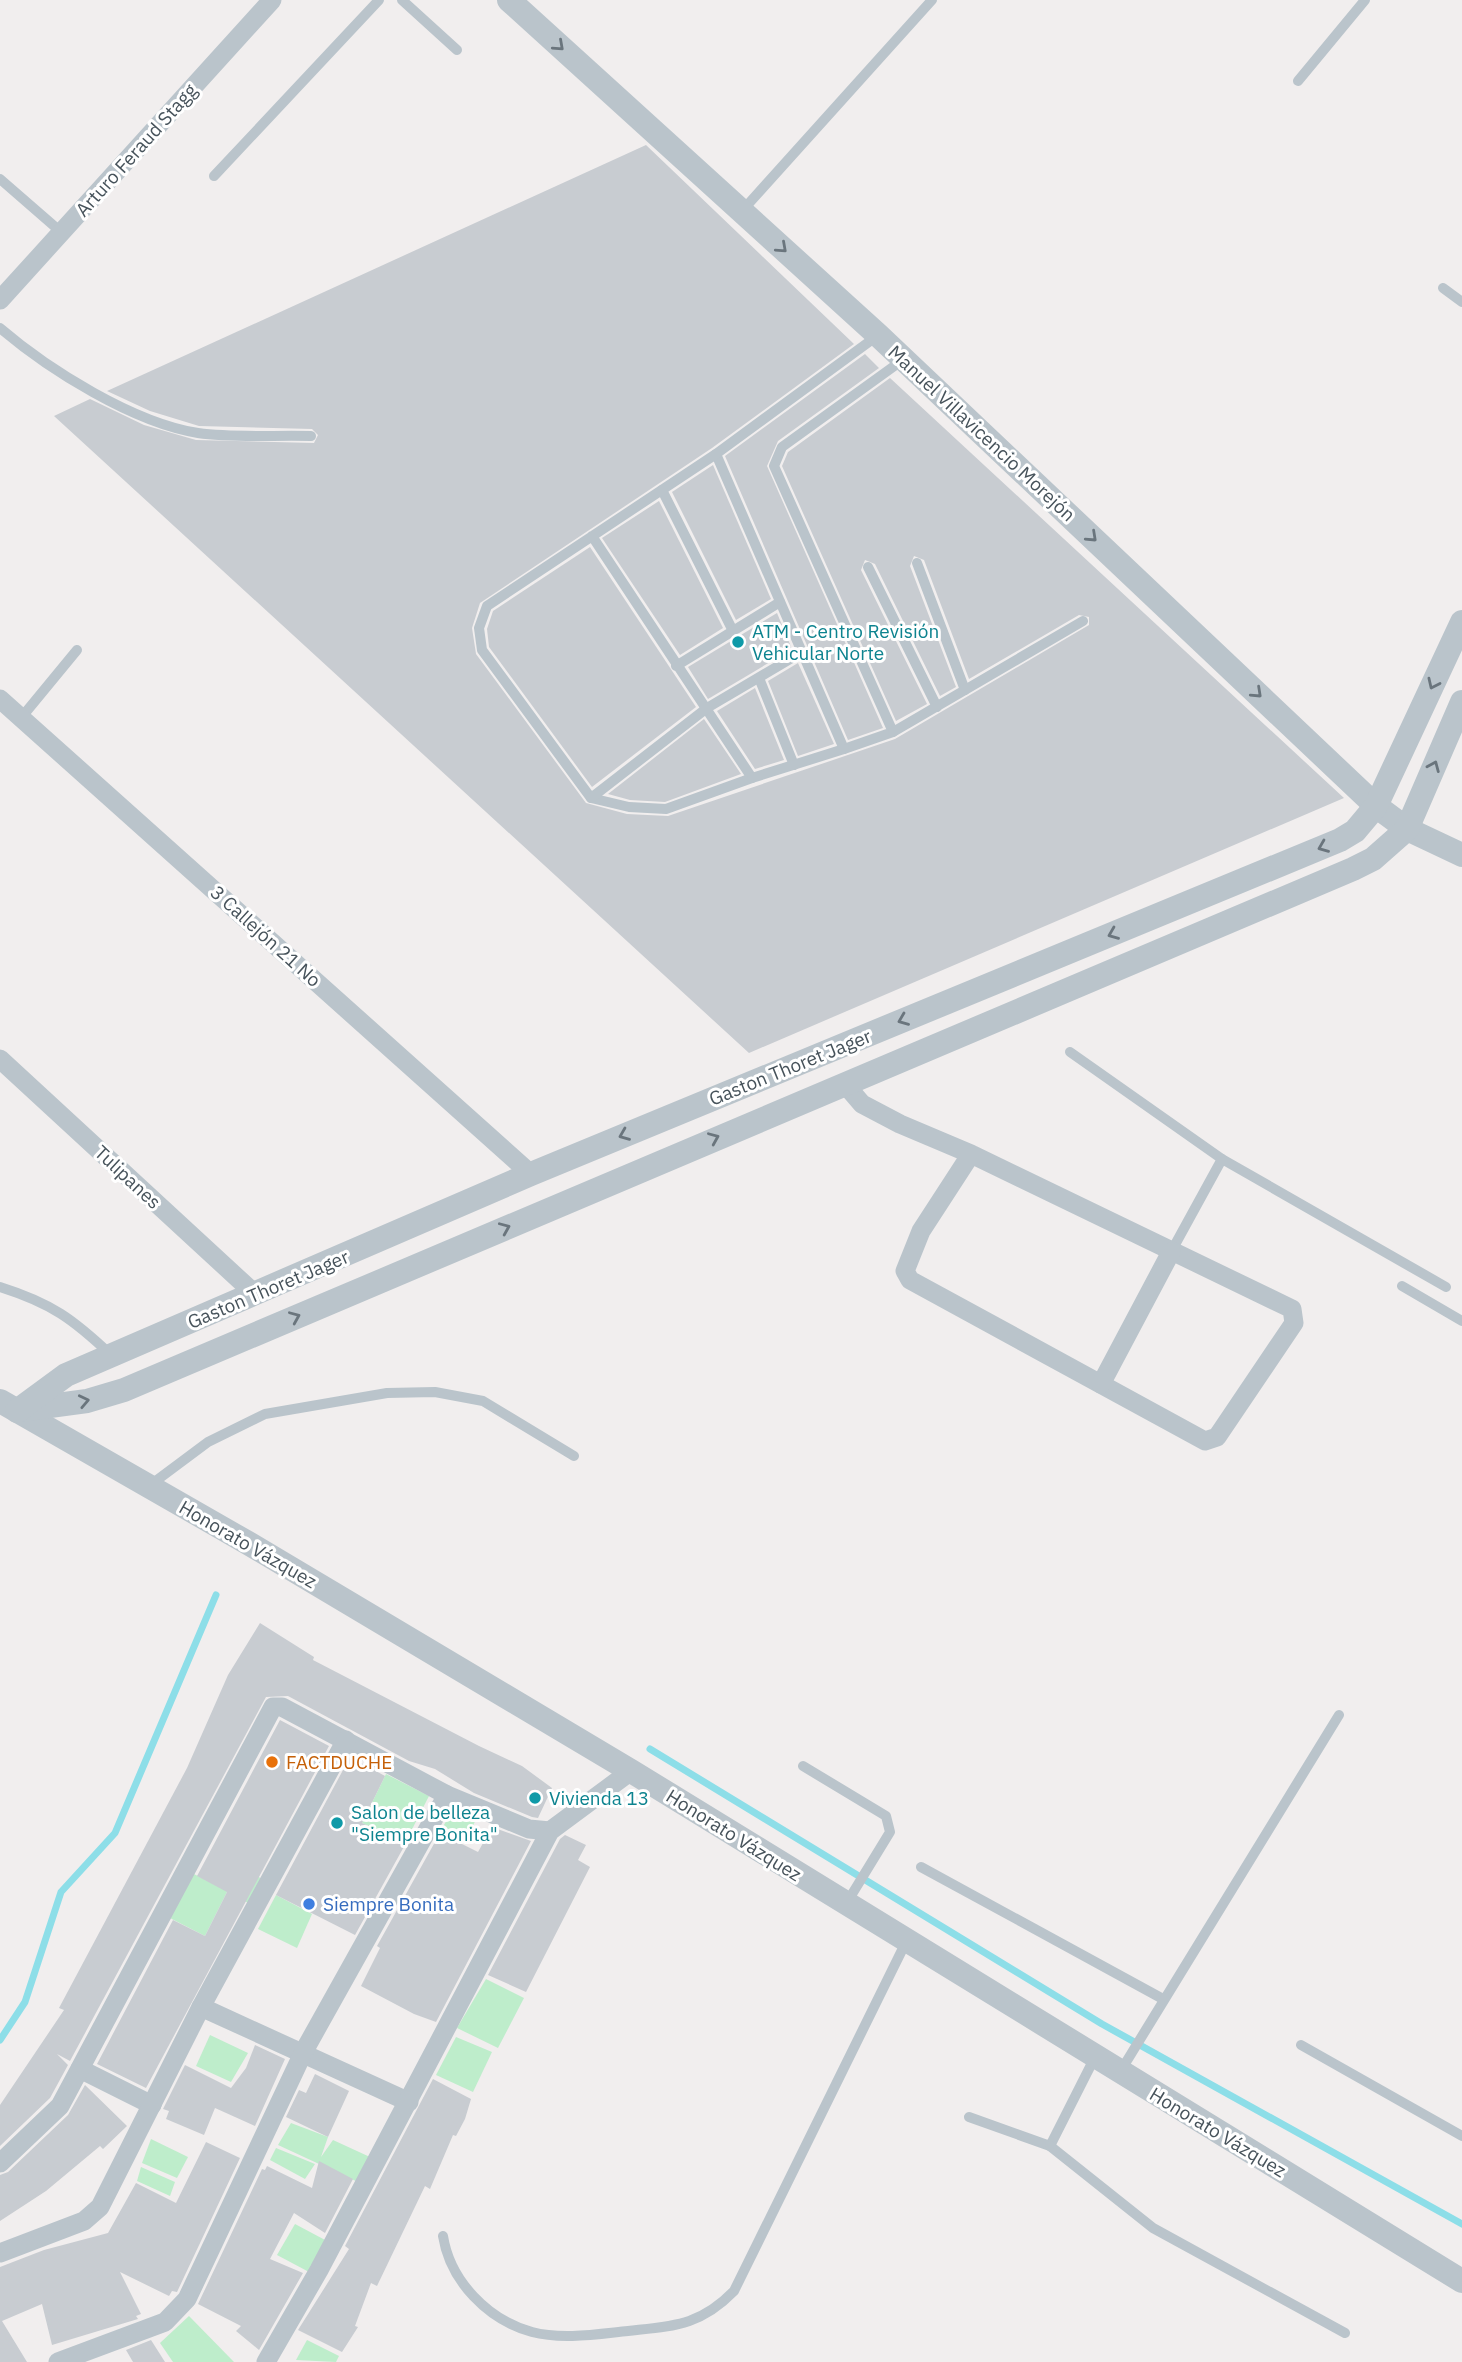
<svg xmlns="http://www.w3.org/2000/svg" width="1462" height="2362" font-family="'IBM Plex Sans',sans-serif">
<rect width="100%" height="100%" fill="#f1eeee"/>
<!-- green -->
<g fill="#beedcb">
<path d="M386,1774L429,1796L405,1843L362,1823Z"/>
<path d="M455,1806L477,1817L465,1843L441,1830Z"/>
<path d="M240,1867L268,1882L254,1906L227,1892L205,1936L166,1916L190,1872L227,1891Z"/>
<path d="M276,1895L312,1914L297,1948L258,1929Z"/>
<path d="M486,1979L524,1998L498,2048L457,2028Z"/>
<path d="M210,2035L248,2053L231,2082L196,2066Z"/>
<path d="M456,2037L492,2052L473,2092L436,2075Z"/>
<path d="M291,2123L328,2137L321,2157L333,2140L370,2157L358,2182L278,2145Z"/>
<path d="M151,2139L188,2157L177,2178L142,2163Z"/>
<path d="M276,2148L315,2164L305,2179L270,2160Z"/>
<path d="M141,2167L175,2182L170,2196L137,2181Z"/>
<path d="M295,2224L327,2241L309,2272L277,2255Z"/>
<path d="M189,2316L234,2362H173L160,2343Z"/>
<path d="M307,2340L339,2356L336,2362L296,2360Z"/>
</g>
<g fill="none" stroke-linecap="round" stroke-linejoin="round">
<!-- stream -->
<g stroke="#8ddee8" stroke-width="7">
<path d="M650,1749L1102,2024L1462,2224"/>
<path d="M0,2040L25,2002L61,1892L115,1833L216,1595"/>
</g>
</g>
<!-- building -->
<g fill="#c8ccd1">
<path d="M646,145L854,344L712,448L480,603L472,628L476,654L586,803L627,814L668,816L895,739L1089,625V617L1079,615L969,679L924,560L914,556L910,566L956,687L940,696L875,564L865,560L861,570L927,704L896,721L782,466L788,452L890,378L1344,798L749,1053L54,416L90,399L144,425L196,440L314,443L318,435L312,429L199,426L150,411L107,391Z"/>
<path d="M865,354L879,368L778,441L767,466L883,728L848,740L725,456Z"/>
<path d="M713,465L771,599L736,620L672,492Z"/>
<path d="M659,501L723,628L680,655L602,538Z"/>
<path d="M590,547L696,707L592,787L489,647L487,629L493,611Z"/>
<path d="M777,613L792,649L708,699L688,667Z"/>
<path d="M798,663L834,744L798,756L768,681Z"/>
<path d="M755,688L784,760L755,769L717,711Z"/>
<path d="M704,719L741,774L665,802L630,800L608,794Z"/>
<path d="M260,1623L314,1657L313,1660L479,1746L522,1766L552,1788L538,1818L532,1817L474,1793L435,1769L409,1761L288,1696L266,1697L70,2061L57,2054L68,2065L50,2098L0,2146V2105L64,2010L59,2008L187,1768L228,1675Z"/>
<path d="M280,1720L329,1746L146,2088L97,2064L173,1920L205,1936L227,1892L197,1876Z"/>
<path d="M350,1757L385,1776L362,1823L406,1843L355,1935L276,1895Z"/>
<path d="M492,1827L531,1841L436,2022L414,2014L361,1986L380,1948L377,1946L440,1833L478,1852Z"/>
<path d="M565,1835L586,1845L578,1860L590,1867L526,1992L488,1975L560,1839Z"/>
<path d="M255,2045L285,2059L255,2126L215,2108L204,2135L166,2119L169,2111L163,2109L185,2065L231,2088L246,2068Z"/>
<path d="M315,2074L349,2091L328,2137L286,2117L299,2090L306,2093Z"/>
<path d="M433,2079L471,2099L465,2119L456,2136L453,2135L430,2189L425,2186L377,2286L371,2283L355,2326L358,2327L342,2352L298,2330L349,2249L345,2246Z"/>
<path d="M85,2085L127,2126L103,2149L100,2146L46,2191L0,2221V2175L8,2172L68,2115Z"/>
<path d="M206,2142L240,2158L177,2292L172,2291L169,2296L120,2272L141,2314L136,2316L138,2319L52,2345L42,2304L2,2321L27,2362H0V2267L44,2250L108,2233L136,2183L176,2203Z"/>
<path d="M319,2161L353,2179L325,2233L294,2213L270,2259L303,2273L259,2350L236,2331L241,2326L198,2304L262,2169L265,2170L267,2166L312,2188Z"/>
<path d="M151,2340L165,2362H133L126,2350Z"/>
</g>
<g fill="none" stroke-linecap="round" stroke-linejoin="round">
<!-- service -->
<g stroke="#bac4cb" stroke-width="10">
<path d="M402,0L457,50"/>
<path d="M1298,81L1365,0"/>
<path d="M214,176L379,0"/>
<path d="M0,179L61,232"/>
<path d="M742,211L932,0"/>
<path d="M1443,288L1462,302"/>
<path d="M0,328C49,370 134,423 198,433C234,438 274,435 311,436"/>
<path d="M716,454L844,749L893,732L774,466L782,447L904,359"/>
<path d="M662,490L733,631"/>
<path d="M592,536L752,778L666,809L629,807L591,798L482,650L479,628L487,606L716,454L877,336"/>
<path d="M917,563L965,690"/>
<path d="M868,567L937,707"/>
<path d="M676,666L780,602"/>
<path d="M759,678L794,765"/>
<path d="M21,718L77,650"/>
<path d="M893,732L1083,621"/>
<path d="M752,778L844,749"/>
<path d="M591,798L707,708L802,652"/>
<path d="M1070,1052L1222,1159"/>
<path d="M1171,1252L1222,1159L1446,1287"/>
<path d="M1402,1286L1462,1321"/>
<path d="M0,1287C51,1303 73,1319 111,1355"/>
<path d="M149,1486L208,1442L265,1414L387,1393L435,1392L483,1401L574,1456"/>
<path d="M803,1766L886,1816L890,1832L846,1904"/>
<path d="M921,1867L1163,1999"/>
<path d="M1301,2045L1462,2136"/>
<path d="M1120,2072L1339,1715"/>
<path d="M969,2117L1050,2146L1095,2057"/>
<path d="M1050,2146L1153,2228L1345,2333"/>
<path d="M443,2236C450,2281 488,2320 532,2332C562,2340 598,2334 628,2331C673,2326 700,2326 734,2291L906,1942"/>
</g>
<!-- minor -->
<g stroke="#bac4cb" stroke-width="19">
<path d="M0,300L272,0"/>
<path d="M0,699L531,1174"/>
<path d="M0,1059L256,1295"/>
<path d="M844,1083L862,1104L900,1124L971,1154L1292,1309L1294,1323L1217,1437L1205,1441L910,1280L905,1271L921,1231L971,1154"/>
<path d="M1101,1384L1171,1252"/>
<path d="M201,2007L409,2102"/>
<path d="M80,2069L152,2105"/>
<path d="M0,2163L60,2106L273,1707H282L447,1795L529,1829L550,1831"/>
<path d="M0,2253L84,2221L100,2207L201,2007L346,1740"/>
<path d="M58,2362L165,2322L187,2299L304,2051L447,1795"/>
<path d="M266,2362L319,2270L550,1831L631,1771"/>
</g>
<!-- tertiary -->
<g stroke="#bac4cb" stroke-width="24">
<path d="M509,0L878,335L1376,806L1407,829L1462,855"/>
<path d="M0,1401L248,1543L631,1771L1462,2281"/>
<path d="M20,1410L87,1401L124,1390L1353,869L1373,859L1407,829L1462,702"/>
<path d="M17,1411L66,1375L531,1174L1340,840L1355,831L1376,806L1462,622"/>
</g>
</g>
<!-- one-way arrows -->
<defs><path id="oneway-chevron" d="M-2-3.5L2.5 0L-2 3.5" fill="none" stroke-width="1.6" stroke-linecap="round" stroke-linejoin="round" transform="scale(1.75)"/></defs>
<g stroke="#6a757d">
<use href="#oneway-chevron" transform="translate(559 46) rotate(42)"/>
<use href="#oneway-chevron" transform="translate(782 248) rotate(42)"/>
<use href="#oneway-chevron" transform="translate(1092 537) rotate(43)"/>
<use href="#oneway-chevron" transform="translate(1433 684) rotate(115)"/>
<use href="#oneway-chevron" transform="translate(1257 693) rotate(43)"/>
<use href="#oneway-chevron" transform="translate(1434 766) rotate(-67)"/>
<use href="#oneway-chevron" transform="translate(1323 847) rotate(158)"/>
<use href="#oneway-chevron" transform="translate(1113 934) rotate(158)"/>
<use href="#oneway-chevron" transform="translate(903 1020) rotate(158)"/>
<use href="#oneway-chevron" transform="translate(624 1135) rotate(158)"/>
<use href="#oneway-chevron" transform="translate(714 1138) rotate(-23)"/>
<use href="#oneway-chevron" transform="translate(505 1228) rotate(-23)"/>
<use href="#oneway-chevron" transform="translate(295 1317) rotate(-23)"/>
<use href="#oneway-chevron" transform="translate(84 1401) rotate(-12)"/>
</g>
<!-- markers -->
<g fill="#0f9aa8" stroke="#fff" stroke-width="2.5">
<circle cx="738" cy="642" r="7"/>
<circle cx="535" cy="1798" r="7"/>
<circle cx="337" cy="1823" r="7"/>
</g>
<circle fill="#e8710a" stroke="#fff" stroke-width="2.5" cx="272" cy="1762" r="7"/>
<circle fill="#3f7fe0" stroke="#fff" stroke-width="2.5" cx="309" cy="1904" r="7"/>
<g text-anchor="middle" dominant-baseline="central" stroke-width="6" stroke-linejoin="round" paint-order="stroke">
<!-- street labels -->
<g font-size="19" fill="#47535b" stroke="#fff">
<text transform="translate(136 150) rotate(-48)">Arturo Feraud Stagg</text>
<text transform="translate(982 433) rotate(43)">Manuel Villavicencio Morejón</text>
<text transform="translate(266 936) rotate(42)">3 Callejón 21 No</text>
<text transform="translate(790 1067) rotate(-22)">Gaston Thoret Jager</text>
<text transform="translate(128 1177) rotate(43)">Tulipanes</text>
<text transform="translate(268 1289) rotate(-23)">Gaston Thoret Jager</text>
<text transform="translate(248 1544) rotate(30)">Honorato Vázquez</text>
<text transform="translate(734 1835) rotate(32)">Honorato Vázquez</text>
<text transform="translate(1218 2132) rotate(31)">Honorato Vázquez</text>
</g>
<!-- culture labels -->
<g font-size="19" fill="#0d838f" stroke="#fff" text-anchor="start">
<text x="752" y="631">ATM - Centro Revisión<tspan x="752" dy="22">Vehicular Norte</tspan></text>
<text x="549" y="1798">Vivienda 13</text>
<text x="351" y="1812">Salon de belleza<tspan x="351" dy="22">"Siempre Bonita"</tspan></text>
</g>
<!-- food labels -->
<g font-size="19" fill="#c56008" stroke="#fff" text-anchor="start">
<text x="286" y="1762">FACTDUCHE</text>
</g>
<!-- shop labels -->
<g font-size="19" fill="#366cbe" stroke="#fff" text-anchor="start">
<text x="323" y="1904">Siempre Bonita</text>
</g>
</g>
</svg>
